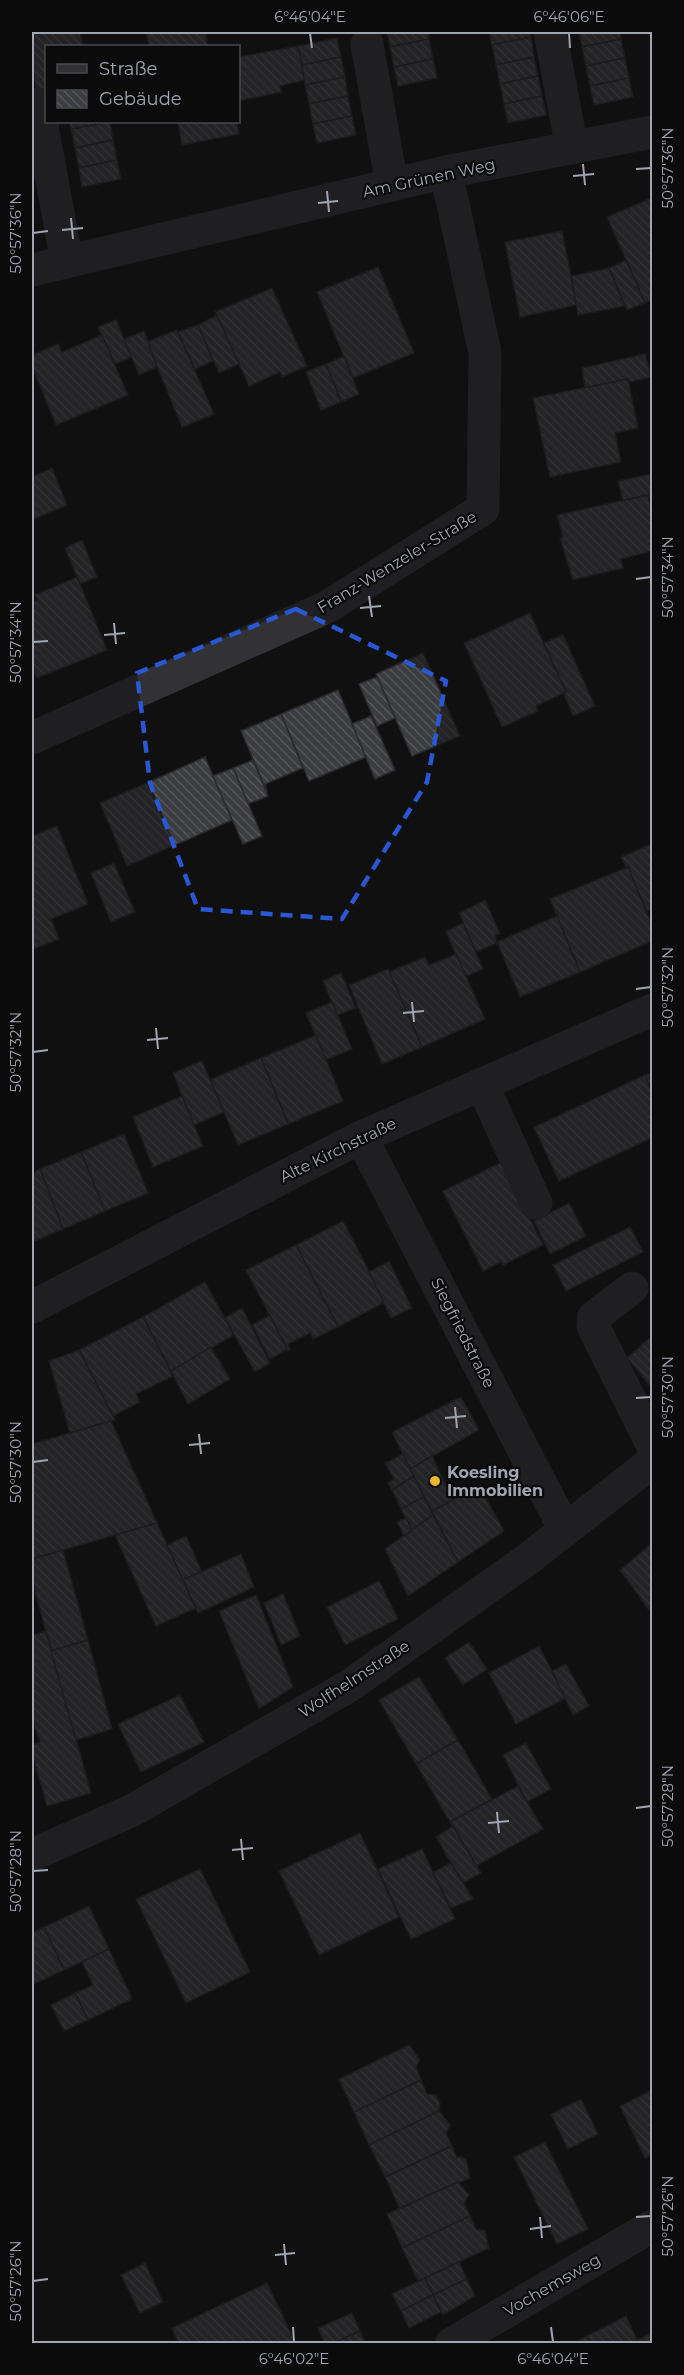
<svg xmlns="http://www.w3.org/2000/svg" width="684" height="2375" font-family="Montserrat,sans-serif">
<defs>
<pattern id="building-back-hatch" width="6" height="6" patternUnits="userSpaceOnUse" patternTransform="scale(1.5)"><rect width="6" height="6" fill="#3c3d41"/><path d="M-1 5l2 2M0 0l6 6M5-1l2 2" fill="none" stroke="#55565a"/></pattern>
</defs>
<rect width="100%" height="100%" fill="#101011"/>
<!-- building -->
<g fill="url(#building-back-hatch)" stroke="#2a2a2d" stroke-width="1.5">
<path d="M32,32H80L83,46H46V93L37,95L32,66Z"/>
<path d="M146,32H205L208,46H149Z"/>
<path d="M387,32H428L429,39L390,47Z"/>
<path d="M489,32H529L531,37L492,45Z"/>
<path d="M579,32H620L621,39L582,47Z"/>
<path d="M531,37L534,57L496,65L492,45Z"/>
<path d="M337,38L341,57L302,65L298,46Z"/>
<path d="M429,39L433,59L394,67L390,47Z"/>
<path d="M621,39L625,58L586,66L582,47Z"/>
<path d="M298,46L305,80L280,86L281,92L238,101V57Z"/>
<path d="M341,57L345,77L305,85L302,65Z"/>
<path d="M534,57L538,76L500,84L496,65Z"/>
<path d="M625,58L629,78L590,86L586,66Z"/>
<path d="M433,59L437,78L398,86L394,67Z"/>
<path d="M538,76L542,96L504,104L500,84Z"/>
<path d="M345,77L348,96L309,104L305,85Z"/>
<path d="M629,78L633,97L594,105L590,86Z"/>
<path d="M348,96L352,116L313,124L309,104Z"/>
<path d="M542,96L546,115L508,123L504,104Z"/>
<path d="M352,116L356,135L317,143L313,124Z"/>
<path d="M69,122H106L71,129Z"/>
<path d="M110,122L113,140L75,148L71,129Z"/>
<path d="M178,122H237L239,134L182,145Z"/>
<path d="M113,140L117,160L79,168L75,148Z"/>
<path d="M117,160L121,179L82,187L79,168Z"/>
<path d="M652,198V300L645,303L607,217Z"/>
<path d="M562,231L577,305L520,317L505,242Z"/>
<path d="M626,260L645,303L627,310L609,268Z"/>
<path d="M378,267L414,353L353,378L317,292Z"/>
<path d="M609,268L625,306L578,315L571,276Z"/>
<path d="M272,288L307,366L282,377L280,372L249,386L215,312Z"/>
<path d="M217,315L239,364L219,373L198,325Z"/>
<path d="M116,320L132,357L115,364L98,327Z"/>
<path d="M198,325L213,361L195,369L178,332Z"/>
<path d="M177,330L214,414L182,427L147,342Z"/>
<path d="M144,331L157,367L139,375L124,339Z"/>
<path d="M102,335L128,395L56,425L32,366V355L58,344L62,352Z"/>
<path d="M645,354L652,377L629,382L628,379L585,388L582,368Z"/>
<path d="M344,356L359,394L341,402L326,364Z"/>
<path d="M326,364L341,402L321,410L306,372Z"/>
<path d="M628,379L638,428L615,433L621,462L550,477L533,398Z"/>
<path d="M52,468L67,505L32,520V477Z"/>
<path d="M652,474V500L650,501L648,495L623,500L618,481Z"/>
<path d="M648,495L652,514V551L621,559L623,568L573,580L560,538L563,537L557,515Z"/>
<path d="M82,540L97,577L80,584L65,548Z"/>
<path d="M77,577L107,650L37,678L32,665V603L38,600L35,595Z"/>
<path d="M530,613L566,692L536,706L538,711L502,727L464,643Z"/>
<path d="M563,635L595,706L573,716L564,694L566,692L544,643Z"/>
<path d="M423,653L460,736L412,756L376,674Z"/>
<path d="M377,677L395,718L377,726L359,684Z"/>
<path d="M338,690L366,757L309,781L281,714Z"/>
<path d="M281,714L303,768L265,784L267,792L241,731Z"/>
<path d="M371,716L395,770L375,779L352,724Z"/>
<path d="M205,757L232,820L175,845L147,783Z"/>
<path d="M253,760L268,796L248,804L233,768Z"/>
<path d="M233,768L262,836L243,844L213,776Z"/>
<path d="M147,783L175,845L127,866L100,803Z"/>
<path d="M57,826L88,904L51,919L59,939L32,950V836Z"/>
<path d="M652,844V909L647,911L621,857Z"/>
<path d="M114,863L135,912L111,922L91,873Z"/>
<path d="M628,867L652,925V941L580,972L550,899Z"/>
<path d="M485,900L500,934L495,935L497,943L476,952L459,913Z"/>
<path d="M557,916L580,972L520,997L497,942Z"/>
<path d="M463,923L483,969L465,977L446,931Z"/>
<path d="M456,954L485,1019L422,1047L389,972L425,957L429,965Z"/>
<path d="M388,969L422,1047L382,1064L349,985Z"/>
<path d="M341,973L356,1008L337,1015L323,981Z"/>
<path d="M332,1002L352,1049L326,1060L306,1013Z"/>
<path d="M316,1035L343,1101L288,1124L261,1058Z"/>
<path d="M261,1058L288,1124L238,1145L210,1080Z"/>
<path d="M202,1061L224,1112L194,1125L173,1073Z"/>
<path d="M652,1072V1092L645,1075Z"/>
<path d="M645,1075L652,1092V1138L559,1181L534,1127Z"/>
<path d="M182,1096L203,1146L153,1167L133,1117Z"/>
<path d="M124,1134L148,1193L105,1211L81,1152Z"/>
<path d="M81,1152L105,1211L63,1229L40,1169Z"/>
<path d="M502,1162L543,1245L503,1265L501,1262L483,1271L443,1191Z"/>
<path d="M40,1169L63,1229L32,1242V1173Z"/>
<path d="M569,1203L586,1236L550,1254L534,1221Z"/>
<path d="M343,1221L385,1302L338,1327L296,1245Z"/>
<path d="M630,1227L643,1252L566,1291L553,1265Z"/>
<path d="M296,1245L338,1327L313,1339L310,1333L288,1344L290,1350L288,1351L246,1270Z"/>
<path d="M389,1261L412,1308L391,1318L369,1272Z"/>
<path d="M205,1282L234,1335L171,1371L143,1317Z"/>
<path d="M242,1308L270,1363L255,1372L225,1318Z"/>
<path d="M270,1315L287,1350L270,1359L252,1325Z"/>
<path d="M143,1317L173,1376L136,1394L140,1402L113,1416L79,1350Z"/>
<path d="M652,1336V1388L627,1358Z"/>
<path d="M211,1347L230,1379L188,1404L171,1371Z"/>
<path d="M79,1350L115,1420L70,1433L49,1361Z"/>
<path d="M461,1397L479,1430L410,1469L392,1432Z"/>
<path d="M111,1421L157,1523L32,1559V1444Z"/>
<path d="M403,1454L414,1476L392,1490L388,1483L394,1479L385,1463Z"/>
<path d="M432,1456L453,1500L432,1511L410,1469Z"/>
<path d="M414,1476L424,1497L401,1509L392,1490Z"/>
<path d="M479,1486L504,1531L458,1562L432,1511Z"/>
<path d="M424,1497L433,1515L412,1530L401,1509Z"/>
<path d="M433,1515L458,1562L408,1596L385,1549Z"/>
<path d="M406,1518L412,1530L404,1536L397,1522Z"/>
<path d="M157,1523L196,1608L156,1626L115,1535Z"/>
<path d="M186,1536L202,1572L183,1580L167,1545Z"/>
<path d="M652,1543V1614L620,1570Z"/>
<path d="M63,1550L88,1640L51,1651L32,1580V1559Z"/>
<path d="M241,1554L254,1587L198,1613L183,1580Z"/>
<path d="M379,1581L398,1619L345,1645L327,1607Z"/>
<path d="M283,1594L300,1636L281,1645L264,1603Z"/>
<path d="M256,1595L293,1687L259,1709L219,1611Z"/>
<path d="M46,1631L91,1793L47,1806L32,1753V1745L40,1742L32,1719V1635Z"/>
<path d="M88,1640L112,1729L76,1740L51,1651Z"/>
<path d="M469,1642L487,1669L463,1685L445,1658Z"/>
<path d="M539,1646L566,1698L516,1724L489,1673Z"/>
<path d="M566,1664L589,1706L573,1715L552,1671Z"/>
<path d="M419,1677L458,1740L416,1764L379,1700Z"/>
<path d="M180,1695L204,1742L141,1772L118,1724Z"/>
<path d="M458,1740L492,1799L450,1822L416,1764Z"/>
<path d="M526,1743L551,1789L527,1802L503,1755Z"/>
<path d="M518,1786L543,1829L476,1866L450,1822Z"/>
<path d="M453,1826L481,1873L463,1883L436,1837Z"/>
<path d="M360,1833L399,1917L319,1955L279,1871Z"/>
<path d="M422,1849L455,1919L411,1939L378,1869Z"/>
<path d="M451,1863L473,1899L451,1908L433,1872Z"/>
<path d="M200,1869L250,1972L186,2003L136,1899Z"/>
<path d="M89,1906L109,1949L64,1970L44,1927Z"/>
<path d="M44,1927L64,1970L32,1985V1933Z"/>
<path d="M109,1949L132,1999L88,2020L75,1993L93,1985L82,1962Z"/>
<path d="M75,1993L88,2020L64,2031L51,2005Z"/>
<path d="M409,2045L420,2060L416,2067L421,2080L354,2112L339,2079Z"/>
<path d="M421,2080L427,2094L436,2095L440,2103L439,2111L369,2145L354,2112Z"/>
<path d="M652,2090V2155L645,2158L620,2106Z"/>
<path d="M581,2099L598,2134L568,2149L551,2114Z"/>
<path d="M439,2111L450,2125L446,2133L452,2146L385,2177L369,2145Z"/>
<path d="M545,2142L588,2229L557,2244L514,2157Z"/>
<path d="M452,2146L457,2158L460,2156L466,2159L470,2178L400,2209L385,2177Z"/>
<path d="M458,2182L469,2195L464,2203L470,2216L402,2248L387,2214Z"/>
<path d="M470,2216L476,2229L485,2231L489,2248L418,2281L402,2248Z"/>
<path d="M459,2262L467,2279L433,2295L425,2278Z"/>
<path d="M145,2263L163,2302L140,2313L121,2275Z"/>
<path d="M425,2278L433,2295L401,2311L392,2294Z"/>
<path d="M467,2279L475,2296L443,2315L433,2295Z"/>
<path d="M267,2283L296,2344H179L172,2328Z"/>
<path d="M433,2295L441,2312L409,2328L401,2311Z"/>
<path d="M352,2313L360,2331L332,2344H325L318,2328Z"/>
<path d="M626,2316L639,2344H591L587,2336Z"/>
<path d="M360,2331L366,2344H332Z"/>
<path d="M652,2333V2344H639L638,2340Z"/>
<path d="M587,2336L591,2344H571Z"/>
</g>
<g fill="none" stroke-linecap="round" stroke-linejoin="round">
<!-- minor -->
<g stroke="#313136" stroke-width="33">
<path d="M550,32L572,148"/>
<path d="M367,44L392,185"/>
<path d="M38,104L67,262"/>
<path d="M32,270L446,172L652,132"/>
<path d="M32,738L327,607L483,509L485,353L446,172"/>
<path d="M482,1084L536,1203"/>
<path d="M361,1137L565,1530"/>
<path d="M632,1288L594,1317L593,1326L652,1444"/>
<path d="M32,1307L361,1137L652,1010"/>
<path d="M32,1855L133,1810L349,1686L528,1559L652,1462"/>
<path d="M451,2344L652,2226"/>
</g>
</g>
<!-- marked area -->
<path d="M0 0H684V2375H0ZM296,609L446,681L427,782L342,919L198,909L150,783L137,673Z" fill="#101011" fill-opacity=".55" fill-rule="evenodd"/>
<path fill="none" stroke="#2a57d4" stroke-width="4.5" stroke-dasharray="12 8" stroke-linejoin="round" d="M296,609L446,681L427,782L342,919L198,909L150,783L137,673Z"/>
<!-- ticks -->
<path fill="none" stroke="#a1a5b2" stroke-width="2" d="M310,33L312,48M569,33L570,48M583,164L585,185M636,169L651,168M573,176L594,174M327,191L329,212M318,203L338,201M71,218L73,239M62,230L83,228M33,233L48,231M636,579L651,577M369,596L372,617M360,608L381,606M114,623L116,644M104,635L125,633M33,642L48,641M636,989L651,987M412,1002L414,1022M403,1013L424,1011M156,1028L158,1049M147,1040L168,1038M33,1052L48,1050M636,1398L651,1397M455,1407L457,1428M445,1418L466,1416M199,1434L201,1454M189,1445L210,1443M33,1462L48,1460M636,1808L651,1806M497,1812L499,1833M488,1823L509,1821M241,1839L243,1860M232,1850L253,1848M33,1871L48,1870M540,2217L542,2238M636,2217L651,2216M530,2229L551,2226M284,2244L286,2265M275,2255L295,2253M33,2281L48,2279M293,2327L294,2342M551,2327L553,2342"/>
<!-- markers -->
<circle fill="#ecb72c" stroke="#0b0b0c" stroke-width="2" cx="435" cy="1481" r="6"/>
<g text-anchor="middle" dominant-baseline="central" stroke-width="4.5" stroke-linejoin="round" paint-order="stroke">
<!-- street labels -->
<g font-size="16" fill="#a1a5b2" stroke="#0b0b0c">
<text transform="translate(429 178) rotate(-12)">Am Grünen Weg</text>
<text transform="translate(397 562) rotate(-31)">Franz-Wenzeler-Straße</text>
<text transform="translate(338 1150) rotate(-26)">Alte Kirchstraße</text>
<text transform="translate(463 1333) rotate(63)">Siegfriedstraße</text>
<text transform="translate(354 1679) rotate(-33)">Wolfhelmstraße</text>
<text transform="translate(552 2285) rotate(-30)">Vochemsweg</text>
</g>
<!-- poi labels -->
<g font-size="16" font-weight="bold" fill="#a1a5b2" stroke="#0b0b0c" text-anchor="start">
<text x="447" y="1472">Koesling<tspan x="447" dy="18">Immobilien</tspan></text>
</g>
</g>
<!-- border -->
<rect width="684" height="2375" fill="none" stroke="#0b0b0c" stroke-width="66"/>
<!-- legend -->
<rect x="45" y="45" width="195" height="78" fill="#0b0b0c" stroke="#47494e" stroke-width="1.5"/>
<rect x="57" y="64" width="30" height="9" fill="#313136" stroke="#47494e" stroke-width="1.5"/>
<text x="99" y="75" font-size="18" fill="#a1a5b2">Straße</text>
<rect x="57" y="90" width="30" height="18" fill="url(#building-back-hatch)" stroke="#47494e" stroke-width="1.5"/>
<text x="99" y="105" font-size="18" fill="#a1a5b2">Gebäude</text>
<rect x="33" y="33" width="618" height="2309" fill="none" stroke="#a1a5b2" stroke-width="2"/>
<g font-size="15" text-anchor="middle" fill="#a1a5b2">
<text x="310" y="22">6°46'04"E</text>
<text x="569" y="22">6°46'06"E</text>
<text transform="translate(668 168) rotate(-90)" y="5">50°57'36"N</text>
<text transform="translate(16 233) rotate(-90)" y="5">50°57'36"N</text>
<text transform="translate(668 577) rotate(-90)" y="5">50°57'34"N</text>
<text transform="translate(16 642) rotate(-90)" y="5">50°57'34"N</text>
<text transform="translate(668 987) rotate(-90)" y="5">50°57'32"N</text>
<text transform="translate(16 1052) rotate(-90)" y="5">50°57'32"N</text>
<text transform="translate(668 1397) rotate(-90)" y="5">50°57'30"N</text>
<text transform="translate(16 1462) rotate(-90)" y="5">50°57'30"N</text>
<text transform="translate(668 1806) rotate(-90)" y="5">50°57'28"N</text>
<text transform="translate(16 1871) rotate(-90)" y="5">50°57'28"N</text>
<text transform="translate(668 2216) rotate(-90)" y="5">50°57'26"N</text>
<text transform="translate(16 2281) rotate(-90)" y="5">50°57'26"N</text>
<text x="294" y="2364">6°46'02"E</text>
<text x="553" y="2364">6°46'04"E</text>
</g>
</svg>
